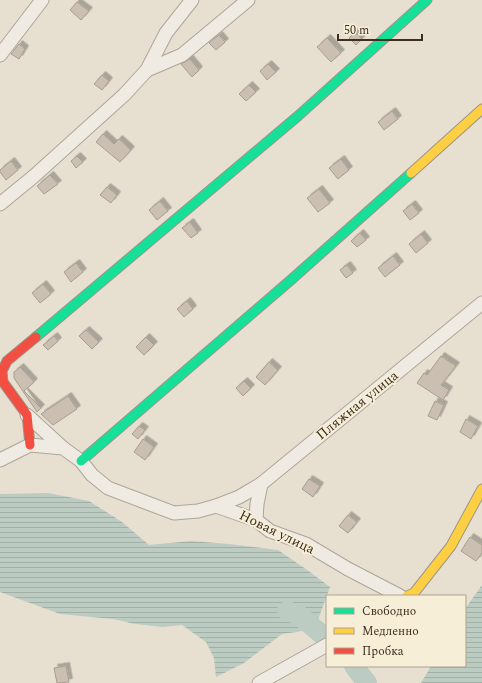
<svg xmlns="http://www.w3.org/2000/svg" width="482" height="683" font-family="Spectral,serif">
<defs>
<pattern id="water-rules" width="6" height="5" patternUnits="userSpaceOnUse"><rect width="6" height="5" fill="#bcccc2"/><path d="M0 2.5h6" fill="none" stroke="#a2b0a6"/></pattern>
<filter id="shadow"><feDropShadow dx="3.5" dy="-3.5" stdDeviation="0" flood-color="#0004"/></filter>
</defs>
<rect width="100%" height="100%" fill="#e7e0d1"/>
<!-- water -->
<g fill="url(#water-rules)">
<path d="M48,493L89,501L122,522L149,545L191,541L229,544L278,550L310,572L330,587L319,617L303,631L282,634L244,663L216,677L214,658L206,642L182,625L163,627L135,624L113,619L60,614L0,592V494Z"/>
<path d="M482,585V683H421L431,666H465V609Z"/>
</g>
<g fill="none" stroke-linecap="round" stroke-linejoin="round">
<!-- river -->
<g stroke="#bcccc2" stroke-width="20">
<path d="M287,611L299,615L327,639"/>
<path d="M354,666L367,683"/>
</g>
</g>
<!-- building -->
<g fill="#cbbfb2" stroke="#a89c90" filter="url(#shadow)">
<path d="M77,2L89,11L81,20L70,10Z"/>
<path d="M355,32L362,39L356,45L349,38Z"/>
<path d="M219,35L225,42L216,50L209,43Z"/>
<path d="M327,38L341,53L331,62L317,47Z"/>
<path d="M19,44L25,49L19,59L11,54Z"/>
<path d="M190,59L199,70L192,77L181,64Z"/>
<path d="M268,64L276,72L267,80L260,71Z"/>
<path d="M102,75L109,81L102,90L94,84Z"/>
<path d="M249,85L256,92L246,101L239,94Z"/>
<path d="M392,111L398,119L384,130L378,122Z"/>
<path d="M103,134L114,144L119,139L131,150L120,162L96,142Z"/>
<path d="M77,156L83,162L76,168L71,161Z"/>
<path d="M341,159L349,170L338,179L329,168Z"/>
<path d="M11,161L18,170L6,180L0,172V170Z"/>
<path d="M50,175L58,184L44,194L37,186Z"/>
<path d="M107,187L117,195L111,203L100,195Z"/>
<path d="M319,189L330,203L318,212L307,198Z"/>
<path d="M160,201L168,211L157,220L149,210Z"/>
<path d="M412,204L419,213L410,220L403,211Z"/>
<path d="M190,222L198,233L191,238L182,228Z"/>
<path d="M360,233L366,240L357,247L351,241Z"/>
<path d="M421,234L428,243L416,253L409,244Z"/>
<path d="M393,256L400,265L385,277L378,268Z"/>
<path d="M76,263L83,272L71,282L64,272Z"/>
<path d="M347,265L353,273L346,278L340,270Z"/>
<path d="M43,284L51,294L40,303L32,293Z"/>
<path d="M187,301L193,309L184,317L177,309Z"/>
<path d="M86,330L99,342L92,349L79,336Z"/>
<path d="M54,336L58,341L48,350L43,345Z"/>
<path d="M146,337L154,345L144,355L136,347Z"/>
<path d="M441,356L456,366L441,385L449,390L443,400L417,383L424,373L427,375Z"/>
<path d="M269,362L278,370L265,385L256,377Z"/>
<path d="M20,367L34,382L24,391L41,408L37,412L14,378V372Z"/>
<path d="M244,381L251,388L243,396L236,388Z"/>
<path d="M68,396L77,409L53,425L41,414Z"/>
<path d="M435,401L444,405L437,420L428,416Z"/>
<path d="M466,419L478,426L471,439L460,432Z"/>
<path d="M139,426L145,430L138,439L132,434Z"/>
<path d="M143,439L154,447L145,460L134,452Z"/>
<path d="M309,479L320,486L313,497L302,489Z"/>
<path d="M348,515L357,522L348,533L339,526Z"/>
<path d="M470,537L482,545V553L476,561L461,551Z"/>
<path d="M66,666L69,682L57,683L54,668Z"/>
</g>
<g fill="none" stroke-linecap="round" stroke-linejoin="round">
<!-- street casing -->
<g stroke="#ada599" stroke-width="15">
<g id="street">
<path d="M0,55L42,0"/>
<path d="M147,70L182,55L248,0"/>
<path d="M0,204L33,177L124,95L147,70L166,33L192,0"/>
<path d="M27,415L63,448"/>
<path d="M0,460L30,445L63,448L81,461L92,475L108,488L174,513L198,511L216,506L256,520L270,531L306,544L348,569L400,596"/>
<path d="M216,506L239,497L261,484"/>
<path d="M256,520L257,504L261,484L482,303"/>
<path d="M259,683L327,645"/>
</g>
</g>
<!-- fast casing -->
<g stroke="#9c958a" stroke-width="11">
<g id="fast">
<path d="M36,337L298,116L427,0"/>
<path d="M81,461L292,279L411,173"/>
</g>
</g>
<!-- slow casing -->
<g stroke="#9c958a" stroke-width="11">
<g id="slow">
<path d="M411,173L482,109"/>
<path d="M407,596L414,593L451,546L482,489"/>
</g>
</g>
<!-- jam casing -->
<g stroke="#9c958a" stroke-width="11">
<path id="jam" d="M30,445L27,415L3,382L2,371L7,361L36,337"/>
</g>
<!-- street -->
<use href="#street" stroke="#efebe3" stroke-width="13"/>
<!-- fast -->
<use href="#fast" stroke="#16e098" stroke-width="9"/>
<!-- slow -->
<use href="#slow" stroke="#ffcf43" stroke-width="9"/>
<!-- jam -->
<use href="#jam" stroke="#f24e42" stroke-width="9"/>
</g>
<g text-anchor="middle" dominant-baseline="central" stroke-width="4" stroke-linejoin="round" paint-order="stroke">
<!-- street labels -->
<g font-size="14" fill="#3d2e20" stroke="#f7eed8">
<text transform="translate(357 405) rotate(-39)">Пляжная улица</text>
<text transform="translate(277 532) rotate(26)">Новая улица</text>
</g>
</g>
<!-- legend -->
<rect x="326" y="595" width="140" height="72" fill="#f7eed8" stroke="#ada18e"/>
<rect x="334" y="608" width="20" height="6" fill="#16e098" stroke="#ada18e"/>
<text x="362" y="615" font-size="12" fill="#3d2e20">Свободно</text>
<rect x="334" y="628" width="20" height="6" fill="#ffcf43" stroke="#ada18e"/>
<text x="362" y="635" font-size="12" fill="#3d2e20">Медленно</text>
<rect x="334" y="648" width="20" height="6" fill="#f24e42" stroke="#ada18e"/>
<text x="362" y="655" font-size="12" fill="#3d2e20">Пробка</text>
<!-- scale -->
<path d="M338 34v6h84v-6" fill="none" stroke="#3d2e20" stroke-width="2"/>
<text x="344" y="34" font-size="12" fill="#3d2e20" stroke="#f7eed8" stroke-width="3" paint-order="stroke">50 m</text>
</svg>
